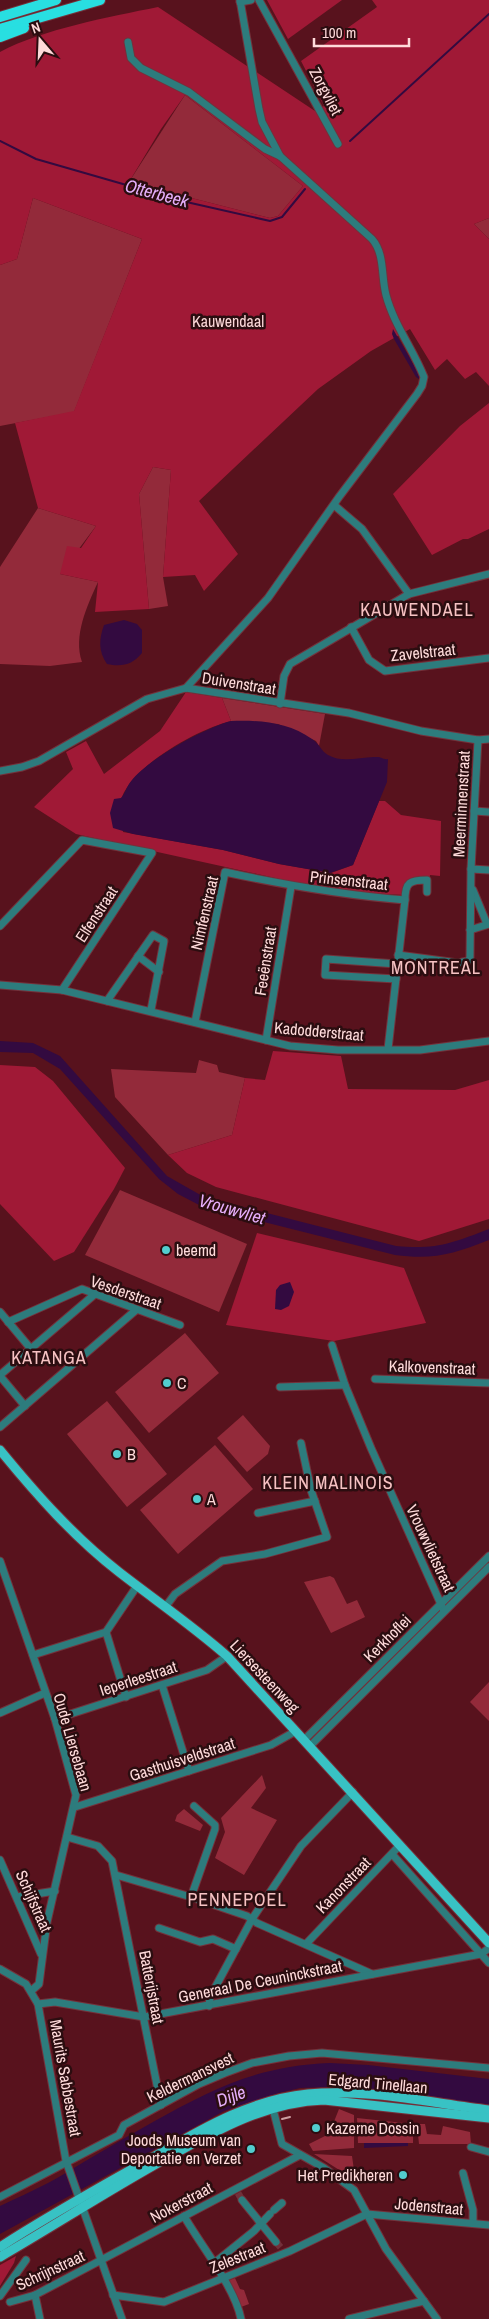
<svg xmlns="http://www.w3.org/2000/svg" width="489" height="2319" font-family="'Archivo Narrow',sans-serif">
<rect width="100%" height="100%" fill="#58121d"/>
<!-- green -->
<g fill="#932a3a">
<path d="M185,95L303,186L278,216L270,218L129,182Z"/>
<path d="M33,198L142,239L74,412L0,426V265L17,259Z"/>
<path d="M489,218V239L474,224Z"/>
<path d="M153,467L171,470L163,577L168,606L149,609L139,494Z"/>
<path d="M38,508L96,526L60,574L98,582C87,606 73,636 82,662L50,666L0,664V567Z"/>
<path d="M222,698L325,714L319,746L316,741L278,724L231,721Z"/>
<path d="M199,1060L217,1065L219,1072L245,1078L232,1135L168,1155L115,1097L111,1069L196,1073Z"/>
<path d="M120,1190L247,1244L219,1312L85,1255Z"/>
<path d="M185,1333L219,1373L149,1433L115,1392Z"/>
<path d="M107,1401L167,1474L127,1507L67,1434Z"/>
<path d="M243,1415L270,1446L268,1454L247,1472L217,1438Z"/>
<path d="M215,1445L253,1489L178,1554L140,1510Z"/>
<path d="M330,1576L334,1578L347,1604L357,1600L365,1617L331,1633L304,1582Z"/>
<path d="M489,1682V1721L470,1702Z"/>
<path d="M262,1775L266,1788L251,1808L277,1820L244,1875L215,1858L225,1832L221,1818Z"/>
<path d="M184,1809L203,1825L200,1831L175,1821L177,1815Z"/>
<path d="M339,2109L354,2115V2148L313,2151L309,2144L329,2134Z"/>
<path d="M357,2118L413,2124V2143H358Z"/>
<path d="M419,2124H425L427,2134L441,2135L443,2126L470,2132L471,2144H419L417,2125Z"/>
<path d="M314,2154L352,2156L356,2184L344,2173Z"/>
<path d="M235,2278L240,2289L244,2290L249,2304L241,2307L227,2281Z"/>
</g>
<!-- forest -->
<g fill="#a01936" fill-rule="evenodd">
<path d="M267,0H342L288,39Z"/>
<path d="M372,0H489V218L474,224L489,239V386L476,372L465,379L447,359L435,370L410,329L371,351L318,389L199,501L238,554L204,591L195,575L163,577L171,470L153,467L139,494L149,609L95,612L98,582L60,574L67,546L81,548L96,526L38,508L15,423L74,411L142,239L33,198L17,259L0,265V52C43,29 109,17 158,7L315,111L324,106L301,61L377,7ZM185,95L303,186L278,216L270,218L129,182L161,129Z"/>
<path d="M489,403V529L468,539H463L432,555L393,494L460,426Z"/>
<path d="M186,692L222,698L231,721C198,729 134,765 122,797C119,803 123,824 123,832L223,850L279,864L331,873L353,865L379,801H385L401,815L441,821L440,876L430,875L429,884L405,883L404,895L350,892L293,882L76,834L34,807L73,769L66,752L86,741L104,774L160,731Z"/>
<path d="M273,1051L341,1056L348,1089L455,1090L489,1080V1219L419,1241L216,1187L187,1173L168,1155L232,1135L245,1078L265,1080Z"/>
<path d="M0,1065L35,1067L53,1081L125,1168L114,1189L74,1252L54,1261L0,1204Z"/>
<path d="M257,1233L404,1268L426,1323L334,1341L226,1325Z"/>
<path d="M16,2256L14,2263L0,2286V2265Z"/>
</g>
<!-- water -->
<g fill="#330a40">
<path d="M393,329L419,374V379L416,377L394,339L392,334Z"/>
<path d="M124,620L137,624L142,630V653C132,665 122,667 107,664C98,651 99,639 104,625Z"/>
<path d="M231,721C259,720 288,722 312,739C319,743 321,751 328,755C344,764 361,756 377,757C382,757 383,760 388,759L387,782L353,865L330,873L279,864L223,850L133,834L113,828L110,813L114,799L121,798C125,793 126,789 129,784C144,761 204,728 231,721Z"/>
<path d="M0,1041L33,1043L60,1056L167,1176L204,1197L396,1246C435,1250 453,1243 489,1229V1240C453,1254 434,1260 395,1255L201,1206L178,1194L159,1179L60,1069L33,1053L0,1052Z"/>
<path d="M290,1282L294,1292L289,1306L281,1310L275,1309L276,1290L280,1285Z"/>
<path d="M330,2063L368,2065L489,2079V2105L331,2087L300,2088L279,2093L224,2111L0,2234V2206C21,2196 44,2186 64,2174C93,2156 123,2139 153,2122C214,2088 258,2066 330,2063Z"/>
<path d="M364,2143H408V2146L364,2148Z"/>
</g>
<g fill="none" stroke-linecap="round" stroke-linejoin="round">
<!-- stream -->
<g stroke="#330a40" stroke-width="2">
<path d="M0,141L36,159L182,201L270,221L282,217L305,189"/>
<path d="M350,141L489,14"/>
</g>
<!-- minor-tunnel -->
<g stroke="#71303a" stroke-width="7" stroke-dasharray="7 3.5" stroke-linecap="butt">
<path d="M238,2193L242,2200"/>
<path d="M276,2242L282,2249"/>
</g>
<!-- minor casing -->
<g stroke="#73323b" stroke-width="9">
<g id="minor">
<path d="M240,0L259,109L262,122L280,156"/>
<path d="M259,0L338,144"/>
<path d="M240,2L251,0"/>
<path d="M128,42L131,58L141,68L189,92L265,149L280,156L372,239C385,254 381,276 386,295C394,325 413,349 424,377L422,386L417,394L339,497L268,598L186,688"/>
<path d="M334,505L362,529L409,594"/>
<path d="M351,627L369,660L385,671L489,658"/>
<path d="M280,704L284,676L290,664L409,594L489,574"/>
<path d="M0,771L22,767L39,761L147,699L186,688L349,713L421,731L478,740L489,739"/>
<path d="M474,811L489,812"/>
<path d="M471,869L489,870"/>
<path d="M473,890L487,924"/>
<path d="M405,900C405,882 410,880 427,880V892"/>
<path d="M0,926L82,840L152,853L62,990"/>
<path d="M470,930L489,924"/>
<path d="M398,955L458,963L468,961L470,958L471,869L478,740"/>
<path d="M138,956L159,972"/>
<path d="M396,979L325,975L326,959L397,964"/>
<path d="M0,985L62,990L290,1046L338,1050H420L489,1041"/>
<path d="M107,1001L153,935L164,941L151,1010"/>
<path d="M195,1022L225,872C285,885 343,895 405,900L388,1049"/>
<path d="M266,1040L291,887"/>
<path d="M0,1312L31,1349"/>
<path d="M8,1322L82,1289L180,1325"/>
<path d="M332,1345L345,1385L371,1448L444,1611"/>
<path d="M0,1375L95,1294"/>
<path d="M0,1376L25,1406"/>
<path d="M375,1379L489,1383"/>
<path d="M280,1387L345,1385"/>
<path d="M0,1427L136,1310"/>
<path d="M258,1513L315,1501"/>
<path d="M0,1561L55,1719L76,1795L47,1922L39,1984L31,1991"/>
<path d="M166,1606L175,1594L222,1561L265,1554L327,1537L311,1490L301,1443"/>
<path d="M106,1632L126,1697"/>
<path d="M33,1655L106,1632L137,1586"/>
<path d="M162,1685L189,1771"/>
<path d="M0,1713L45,1693"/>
<path d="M55,1719L207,1670L227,1656"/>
<path d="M304,1740L489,1556"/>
<path d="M310,1746L489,1567"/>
<path d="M75,1807L271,1745L296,1731"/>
<path d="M67,1837L98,1846L112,1861L161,2105"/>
<path d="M392,1854L489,1963"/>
<path d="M0,1860L41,1954"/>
<path d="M116,1875L191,1897L247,1916L257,1923L372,1974"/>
<path d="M17,1897L55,1891"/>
<path d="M191,1897L215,1829V1825L194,1806"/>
<path d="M159,1928L200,1942L213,1939L236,1949"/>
<path d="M306,1944L400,1845"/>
<path d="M0,1969L26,1984L38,2004L66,2161L122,2319"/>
<path d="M38,2004L55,2002L144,2017L481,1954L489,1948"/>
<path d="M209,2006L210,1997L252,1919L301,1846L353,1792"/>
<path d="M272,2105L282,2144L324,2168L354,2190L386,2249L437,2319"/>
<path d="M471,2147L489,2152"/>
<path d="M463,2173L473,2210V2223"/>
<path d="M0,2197L119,2135L124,2125L199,2084L225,2073L252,2063L289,2056L322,2053L489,2068"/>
<path d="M242,2200L276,2242"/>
<path d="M274,2210L282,2203"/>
<path d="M184,2216C201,2246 235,2287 241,2319"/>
<path d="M213,2264L254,2231L270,2214"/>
<path d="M35,2295L40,2319"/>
<path d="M113,2295L164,2302L290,2251L367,2214L489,2225"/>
<path d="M0,2296L26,2260"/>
<path d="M10,2302L35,2295L300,2155"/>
<path d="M349,2319L424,2301"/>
</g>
</g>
<!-- major casing -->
<g stroke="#73323b" stroke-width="11">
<g id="major">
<path d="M0,1450C36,1494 74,1537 119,1572C155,1600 193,1626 227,1656L489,1943"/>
<path d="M0,2247C46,2217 93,2191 141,2164C194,2134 246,2100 308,2094C366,2088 431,2103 489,2110"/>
<path d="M0,2257C55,2225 109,2190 165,2159C215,2131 265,2102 324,2100L489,2118"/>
</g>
</g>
<!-- highway casing -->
<g stroke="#73323b" stroke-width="12">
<g id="highway">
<path d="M0,17L56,0"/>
<path d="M0,29L100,0"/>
<path d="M0,37L24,28"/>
</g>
</g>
<!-- minor -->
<use href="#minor" stroke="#2d7c7d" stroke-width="7"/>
<!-- major -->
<use href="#major" stroke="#38c2c4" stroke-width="9"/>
<!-- highway -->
<use href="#highway" stroke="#28dfe1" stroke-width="10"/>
<!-- rail -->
<path stroke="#cc9ea1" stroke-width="2" d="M282,2119L290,2117"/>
</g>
<!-- markers -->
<g fill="#52cdce" stroke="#2b0d10" stroke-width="2">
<circle cx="166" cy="1250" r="5"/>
<circle cx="167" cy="1383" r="5"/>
<circle cx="117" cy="1454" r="5"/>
<circle cx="197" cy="1499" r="5"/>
<circle cx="316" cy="2128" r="5"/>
<circle cx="251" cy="2149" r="5"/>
<circle cx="403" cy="2175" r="5"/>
</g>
<g text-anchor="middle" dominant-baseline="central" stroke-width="5" stroke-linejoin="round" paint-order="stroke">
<!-- street labels -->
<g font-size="16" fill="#ffdbdb" stroke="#2b0d10">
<text transform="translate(326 91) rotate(62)">Zorgvliet</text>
<text transform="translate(423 652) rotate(-6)">Zavelstraat</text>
<text transform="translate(239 683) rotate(9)">Duivenstraat</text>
<text transform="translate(461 804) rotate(-87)">Meerminnenstraat</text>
<text transform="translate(349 880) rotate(6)">Prinsenstraat</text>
<text transform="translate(204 913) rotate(-77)">Nimfenstraat</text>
<text transform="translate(96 914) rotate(-57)">Elfenstraat</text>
<text transform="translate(265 961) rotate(-81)">Feeënstraat</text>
<text transform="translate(319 1031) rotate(5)">Kadodderstraat</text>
<text transform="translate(126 1292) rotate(19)">Vesderstraat</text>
<text transform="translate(432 1367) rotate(2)">Kalkovenstraat</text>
<text transform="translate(431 1548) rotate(65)">Vrouwvlietstraat</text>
<text transform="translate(387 1638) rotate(-45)">Kerkhoflei</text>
<text transform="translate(265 1676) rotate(47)">Liersesteenweg</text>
<text transform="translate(138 1678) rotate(-18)">Ieperleestraat</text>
<text transform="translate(73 1742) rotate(74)">Oude Liersebaan</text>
<text transform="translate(182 1759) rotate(-18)">Gasthuisveldstraat</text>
<text transform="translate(343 1885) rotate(-46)">Kanonstraat</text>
<text transform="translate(34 1901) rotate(66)">Schijfstraat</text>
<text transform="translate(260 1981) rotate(-11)">Generaal De Ceuninckstraat</text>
<text transform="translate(152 1987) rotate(79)">Batterijstraat</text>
<text transform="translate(190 2077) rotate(-26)">Keldermansvest</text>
<text transform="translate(66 2078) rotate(80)">Maurits Sabbestraat</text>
<text transform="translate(378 2083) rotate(5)">Edgard Tinellaan</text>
<text transform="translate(181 2202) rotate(-28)">Nokerstraat</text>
<text transform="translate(429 2206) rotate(5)">Jodenstraat</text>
<text transform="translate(237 2257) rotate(-22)">Zelestraat</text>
<text transform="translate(50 2270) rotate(-25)">Schrijnstraat</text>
</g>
<!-- park labels -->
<g font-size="16" fill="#fad6d7" stroke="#2b0d10">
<text x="228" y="321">Kauwendaal</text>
</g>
<!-- poi labels -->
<g font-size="16" fill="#ffdbdb" stroke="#2b0d10" text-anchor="start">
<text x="176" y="1250">beemd</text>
<text x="177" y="1383">C</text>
<text x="127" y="1454">B</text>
<text x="207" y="1499">A</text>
<text x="326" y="2128">Kazerne Dossin</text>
<text x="241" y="2140" text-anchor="end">Joods Museum van<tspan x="241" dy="18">Deportatie en Verzet</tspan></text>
<text x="393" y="2175" text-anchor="end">Het Predikheren</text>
</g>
<!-- water labels -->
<g font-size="18" font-style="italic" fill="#e6affb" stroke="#2b0d10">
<text transform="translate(157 193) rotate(15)">Otterbeek</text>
<text transform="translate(232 1209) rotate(16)">Vrouwvliet</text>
<text transform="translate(231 2096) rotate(-20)">Dijle</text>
</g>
<!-- neighbourhood labels -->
<g font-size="18" letter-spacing="1" fill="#f7c2c3" stroke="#2b0d10">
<text x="417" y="609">KAUWENDAEL</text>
<text x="436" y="967">MONTREAL</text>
<text x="49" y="1357">KATANGA</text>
<text x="328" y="1482">KLEIN MALINOIS</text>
<text x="237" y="1899">PENNEPOEL</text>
</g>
</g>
<!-- north arrow -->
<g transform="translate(40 40) rotate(341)" stroke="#2b0d10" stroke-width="4" paint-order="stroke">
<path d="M0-4L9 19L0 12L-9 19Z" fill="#ffdbdb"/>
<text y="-8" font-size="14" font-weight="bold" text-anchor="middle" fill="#ffdbdb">N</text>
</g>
<!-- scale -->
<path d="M314 38v8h95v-8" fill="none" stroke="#ffdbdb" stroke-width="2.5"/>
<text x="322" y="38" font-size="15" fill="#ffdbdb" stroke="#2b0d10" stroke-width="4" paint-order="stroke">100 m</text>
</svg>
